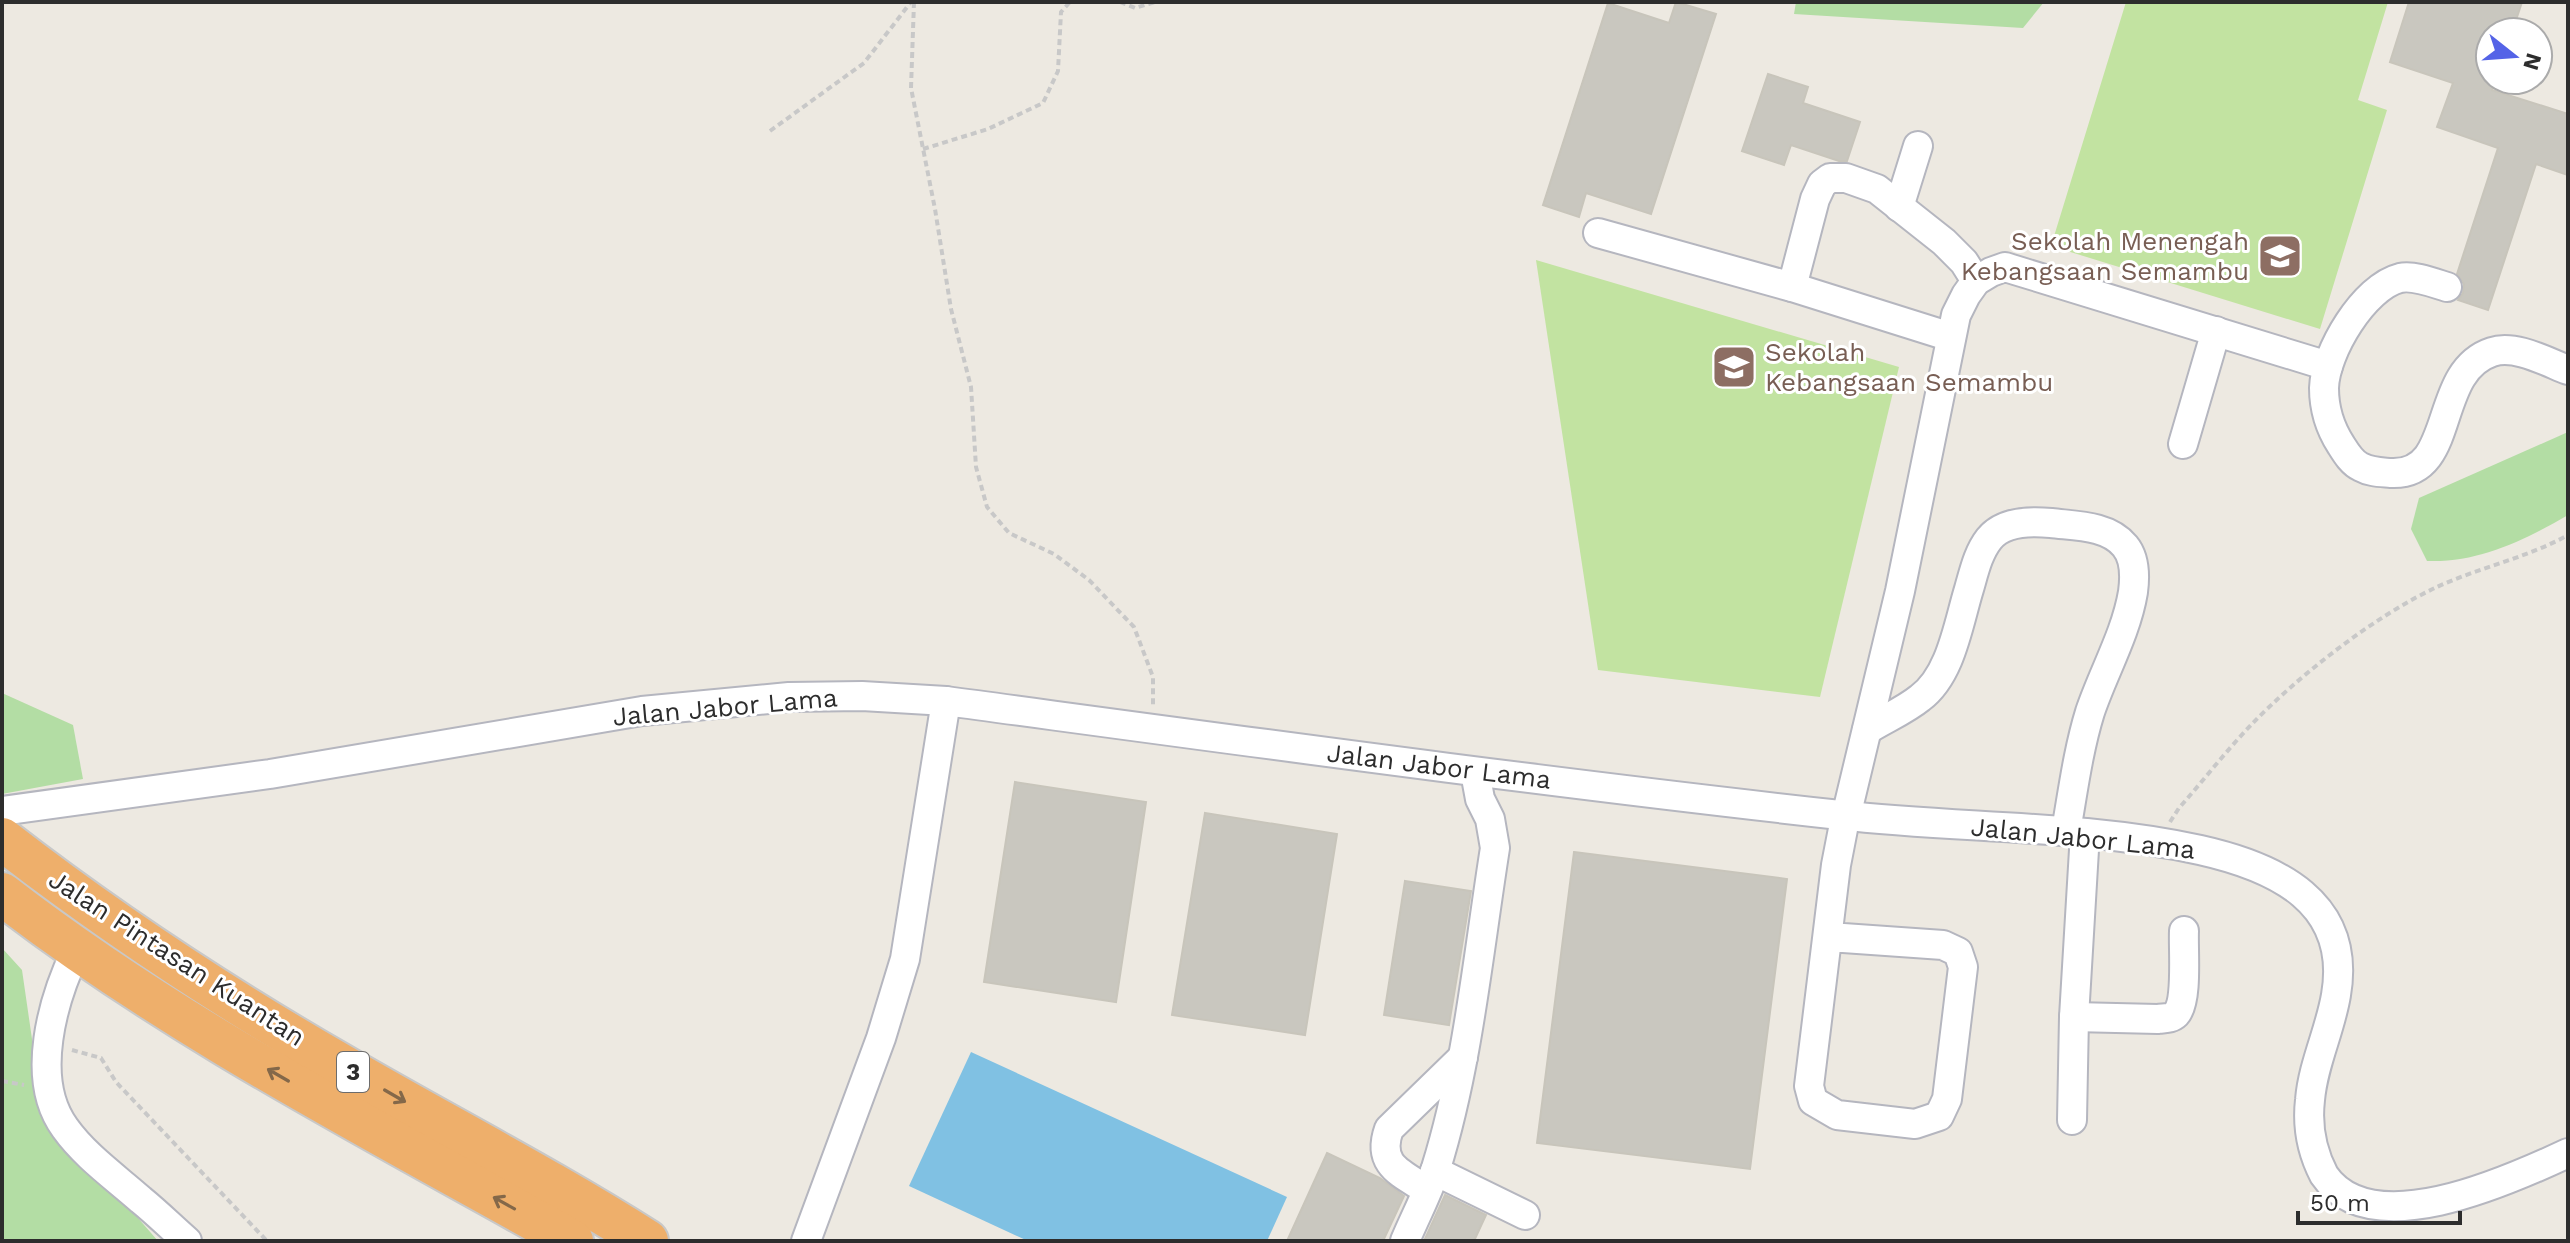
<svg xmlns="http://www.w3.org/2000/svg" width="2570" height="1243" font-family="'Work Sans',sans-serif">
<rect width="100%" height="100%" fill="#ede9e1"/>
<!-- green -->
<g fill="#b3dda4">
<path d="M1796,2H2044L2023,28L1794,14Z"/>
<path d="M2568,432V515C2525,540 2478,563 2427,561L2411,529L2419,498Z"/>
<path d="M2,693L73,725L83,779L2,794Z"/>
<path d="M2,948L22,970L42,1108L158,1241H2Z"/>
</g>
<!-- pitch -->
<g fill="#c2e3a1">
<path d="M2126,2H2388L2358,100L2387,110L2320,329L2051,246Z"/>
<path d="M1536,260L1899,367L1820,697L1598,670Z"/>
</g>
<!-- water -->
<path fill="#80c1e3" d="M971,1052L1287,1197L1267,1241H1028L909,1186Z"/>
<!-- building -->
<g fill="#c9c7bf" stroke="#c8c5bb" stroke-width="2">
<path d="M1676,2L1716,14L1651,214L1586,193L1579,217L1543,205L1608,3L1669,23Z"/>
<path d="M2409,2H2522L2512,32H2490V80H2496L2492,90L2568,114V175L2536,164L2488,310L2458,300L2463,293L2464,284L2457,274L2498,148L2437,127L2453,83L2390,62Z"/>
<path d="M1768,74L1808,87L1803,103L1860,122L1847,161H1839L1791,145L1784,165L1742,151Z"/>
<path d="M1015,782L1146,802L1116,1002L984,982Z"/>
<path d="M1205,813L1337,834L1305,1035L1172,1015Z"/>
<path d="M1574,852L1787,879L1750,1169L1537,1143Z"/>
<path d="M1405,881L1471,891L1449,1025L1384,1015Z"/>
<path d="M1327,1153L1380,1178L1404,1196L1383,1241H1287Z"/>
<path d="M1445,1195L1486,1215L1474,1241H1424Z"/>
</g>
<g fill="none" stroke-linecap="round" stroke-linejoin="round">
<!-- minor casing -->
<g stroke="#b5b6bf" stroke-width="32">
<g id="minor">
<path d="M1899,207L1918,146"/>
<path d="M1598,233L1792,287L1951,337"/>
<path d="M1792,287L1815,199L1822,184L1830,178H1846L1877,189L1944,242L1964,262L1976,281"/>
<path d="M2447,287C2434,283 2414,275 2400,278C2364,287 2325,352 2324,388C2324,409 2330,428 2341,445C2346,453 2352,463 2361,467C2370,472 2380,472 2391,473C2458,476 2431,372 2492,352C2515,344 2547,362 2568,370"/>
<path d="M2183,444L2216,331"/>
<path d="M1867,730C1884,719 1904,711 1920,698C1951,675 1958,625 1969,589C1974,572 1978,553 1989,539C2003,521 2031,521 2051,523C2075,526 2108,525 2125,546C2135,558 2135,577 2133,592C2126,634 2103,673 2090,712C2078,751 2073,791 2066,831"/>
<path d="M2,811L270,774L642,711L789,697L862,696L946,701C1244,741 1541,782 1840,815C1959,829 2081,824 2200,850C2276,867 2352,902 2336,995C2330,1031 2313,1064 2310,1100C2307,1126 2312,1152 2324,1175C2370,1243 2504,1183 2568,1153"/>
<path d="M1829,937L1943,945L1958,952L1963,967L1947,1099L1939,1116L1915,1124L1837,1115L1813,1101L1809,1086L1836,865L1843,829L1900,591L1956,315L1966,295L1976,281L1991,272L2005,267L2328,366"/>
<path d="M76,951C53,999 29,1079 65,1128C85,1156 115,1177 141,1200C157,1213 171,1227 187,1241"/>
<path d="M2074,1017L2158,1019C2164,1018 2171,1019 2176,1014C2188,1001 2183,949 2184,931"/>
<path d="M2072,1120L2074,1017L2085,833"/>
<path d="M1435,1171L1525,1215"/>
<path d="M1427,1190C1401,1173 1376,1165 1389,1129L1463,1057"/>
<path d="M806,1241L881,1038L905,959L946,701"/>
<path d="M1405,1241C1415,1217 1428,1193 1436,1168C1468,1065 1478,955 1495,848L1490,819L1480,799L1475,772"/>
</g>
</g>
<!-- highway casing -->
<g stroke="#c8c8c8" stroke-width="46">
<g id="highway">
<path d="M2,839C109,922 223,997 341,1065C442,1124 548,1178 647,1241"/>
<path d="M2,894C178,1030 379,1132 572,1241"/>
</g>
</g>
<!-- path -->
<g stroke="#c8c8c8" stroke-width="4" stroke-dasharray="6 4" stroke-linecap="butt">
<path d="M914,2L911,88L935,209L951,309L971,387L976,467L987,507L1009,533L1054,554L1089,580L1134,627L1153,677V706"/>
<path d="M1120,2L1135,8L1155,2"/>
<path d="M770,131L864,63L911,2"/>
<path d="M923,149L988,129L1043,103L1058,71L1061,12L1070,2"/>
<path d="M2170,822L2179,808C2203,781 2226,751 2251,725C2298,676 2376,615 2437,587C2480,567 2527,558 2568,535"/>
<path d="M72,1050L101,1058L116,1082L267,1241"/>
<path d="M2,1081L24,1085"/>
</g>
<!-- minor -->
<use href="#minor" stroke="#fff" stroke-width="28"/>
<!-- highway -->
<use href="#highway" stroke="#eeaf6b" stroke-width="42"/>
</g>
<!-- one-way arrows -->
<defs><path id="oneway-shaft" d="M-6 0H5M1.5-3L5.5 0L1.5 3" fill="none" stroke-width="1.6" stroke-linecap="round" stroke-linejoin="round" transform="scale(2)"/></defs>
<g stroke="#846849">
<use href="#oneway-shaft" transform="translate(278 1075) rotate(-150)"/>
<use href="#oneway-shaft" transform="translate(395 1096) rotate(30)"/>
<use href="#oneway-shaft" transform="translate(504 1203) rotate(-151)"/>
</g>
<!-- icons -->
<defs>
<g id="school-square" transform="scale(2.3)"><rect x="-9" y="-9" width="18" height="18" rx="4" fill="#8d6e63" stroke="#fff"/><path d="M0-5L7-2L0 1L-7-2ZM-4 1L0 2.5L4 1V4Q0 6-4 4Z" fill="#fff"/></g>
</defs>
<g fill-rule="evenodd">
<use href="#school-square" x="2280" y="256"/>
<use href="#school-square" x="1734" y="367"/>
</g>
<g text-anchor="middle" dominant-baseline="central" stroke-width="6" stroke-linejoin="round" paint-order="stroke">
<!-- shield labels -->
<rect fill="#fff" stroke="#6c6c6c" stroke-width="2" x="337" y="1052" width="32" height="40" rx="6"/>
<g font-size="24" font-weight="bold" fill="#2d2d2d">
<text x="353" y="1072">3</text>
</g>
<!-- education labels -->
<g font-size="26" fill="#785e54" stroke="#fff" text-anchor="end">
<text x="2249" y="241">Sekolah Menengah<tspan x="2249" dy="30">Kebangsaan Semambu</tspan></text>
<text x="1765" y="352" text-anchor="start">Sekolah<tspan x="1765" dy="30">Kebangsaan Semambu</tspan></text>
</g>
<!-- street labels -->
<g font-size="26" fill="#2d2d2d" stroke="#fff">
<text transform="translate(725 707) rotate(-5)">Jalan Jabor Lama</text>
<text transform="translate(1439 766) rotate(7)">Jalan Jabor Lama</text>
<text transform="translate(2083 838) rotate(6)">Jalan Jabor Lama</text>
<text transform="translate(177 958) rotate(33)">Jalan Pintasan Kuantan</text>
</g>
</g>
<!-- border -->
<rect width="2570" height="1243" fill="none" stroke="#2d2d2d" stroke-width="8"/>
<!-- north arrow -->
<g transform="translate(2514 56) rotate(107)"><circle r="38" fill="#ffffff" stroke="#ababab" stroke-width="2"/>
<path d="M0-6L14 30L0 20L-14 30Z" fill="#5463e7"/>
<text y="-12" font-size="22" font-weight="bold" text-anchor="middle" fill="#2d2d2d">N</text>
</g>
<!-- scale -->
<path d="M2298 1211v12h162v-12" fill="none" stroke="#2d2d2d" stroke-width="4"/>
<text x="2310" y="1211" font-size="24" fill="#2d2d2d" stroke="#ffffff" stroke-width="6" paint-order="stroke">50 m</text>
</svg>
